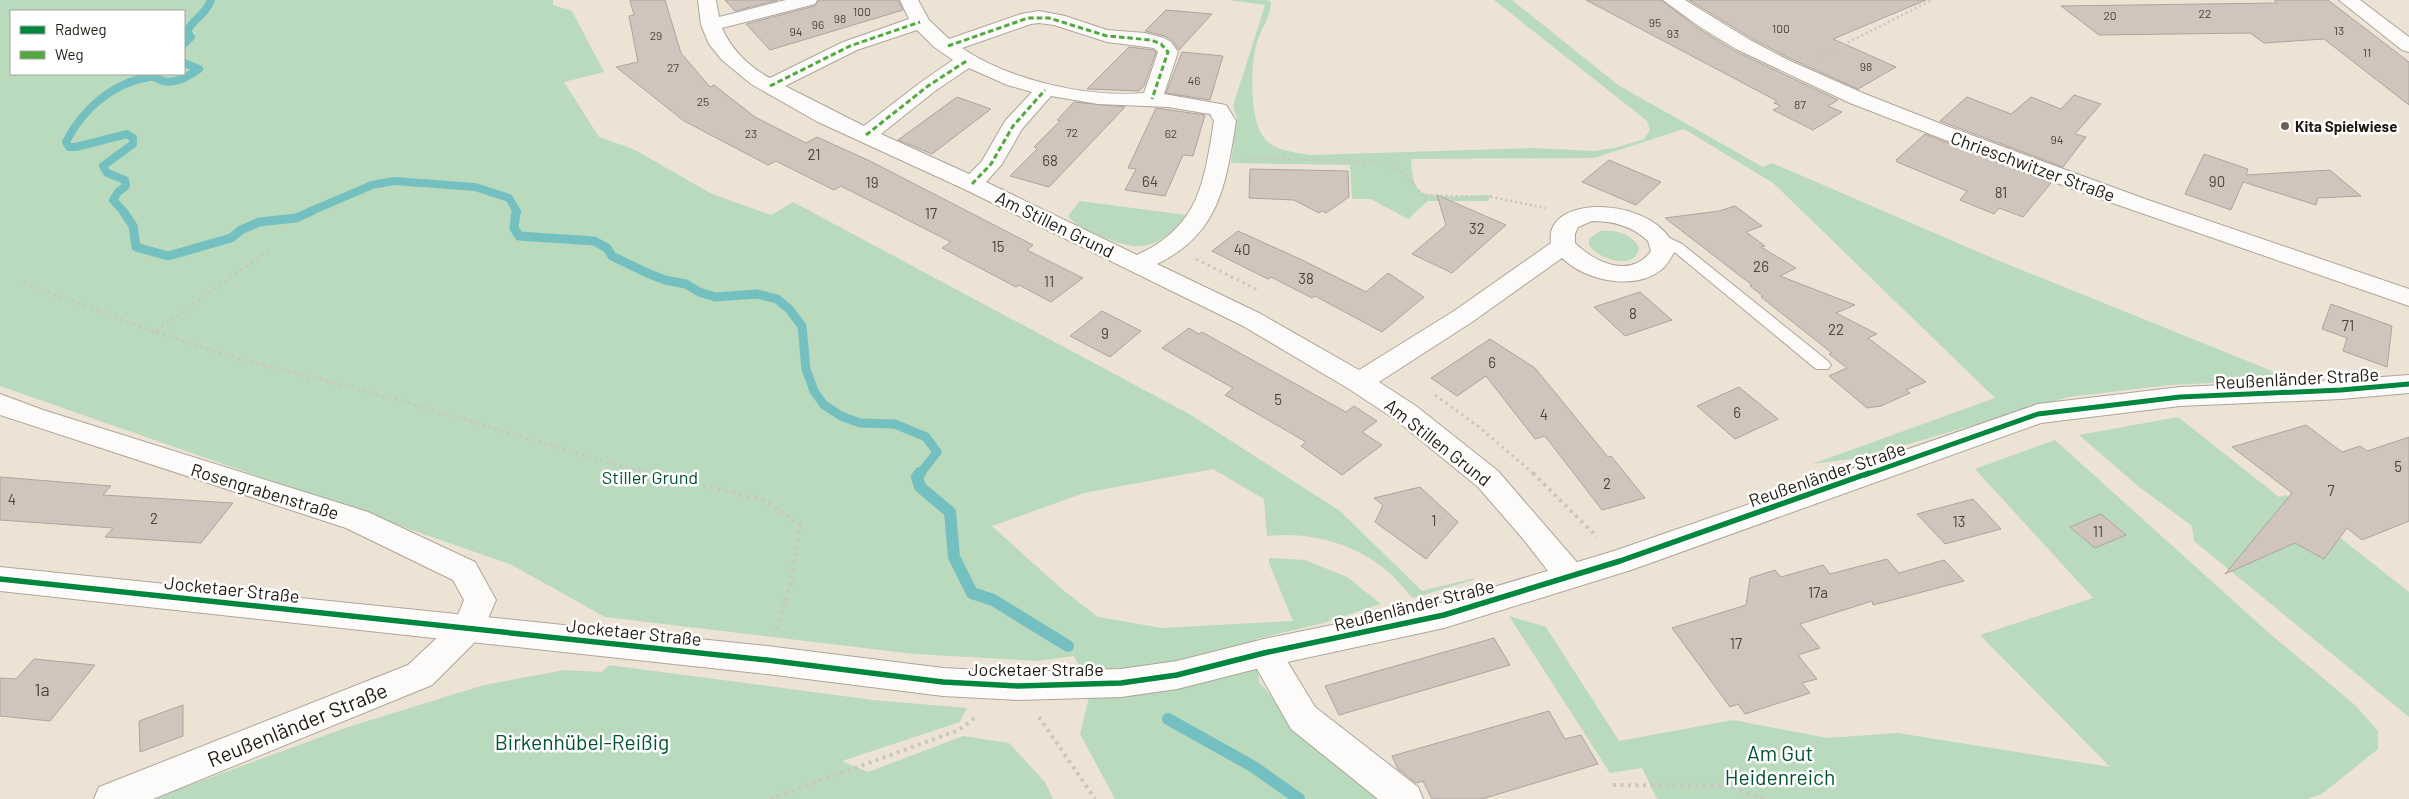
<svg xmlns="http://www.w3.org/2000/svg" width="2409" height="799" font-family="Barlow,sans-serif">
<rect width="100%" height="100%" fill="#ede3d5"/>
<!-- green -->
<g fill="#b9dabc" fill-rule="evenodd">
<path d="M0,0H553V5L572,11L604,72L564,82L599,137L633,149L712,194L771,215L793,202L1191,415L1340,511L1422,591L1474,578L1473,580L1413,598C1404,589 1396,578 1386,570C1354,543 1308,531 1267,536L1264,499L1213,469L1084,493L992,526L1063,590L1098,617L1162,628L1293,621L1269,563V558L1305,560L1347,577L1381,604L1323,623L1256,639L1259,682L1296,724L1391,799H1115L1080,734L1091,689L1074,656L1038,661L914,654L605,617L512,565L0,386ZM11,11H184V74H11Z"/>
<path d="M1228,0H1268L1271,3C1270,18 1261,29 1257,42C1250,65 1249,121 1265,139C1275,151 1297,153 1311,155L1532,148L1594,151L1615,148L1644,139L1650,130L1647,121L1494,0H1512L1618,85L1763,167L1772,163L1997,260L2292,379L2170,385L2068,397L1865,457L1812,464L1995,398L1773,183L1684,129L1594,158L1411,159C1412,169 1412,185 1421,192C1433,200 1476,195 1492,195L1488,201H1428L1408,219L1371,199H1352L1350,165L1231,163L1237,118L1233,106L1265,5Z"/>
<path d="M1080,201L1186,215C1157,252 1138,253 1096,234C1085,229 1075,226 1068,216Z"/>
<path d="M1600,231C1616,230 1630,233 1639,247C1637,272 1597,259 1589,245V239Z"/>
<path d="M2178,417L2279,497L2286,495L2409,592V717L2194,541L2192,526L2138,486L2079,435Z"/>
<path d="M2055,440L2269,633L2355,705L2378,731V749L2322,794L2308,799H1657L1642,768L1610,773L1509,616L1546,627L1619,741L1733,720L1827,738L1898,733L2110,767L1980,635L2093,598L1975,469Z"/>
<path d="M609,665L873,700L967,708L960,722L842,761L868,772L963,736L1009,743L1045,782L1053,799H152L348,727L484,685L564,670L602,672Z"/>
</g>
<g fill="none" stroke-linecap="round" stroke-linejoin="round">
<!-- stream-far2 -->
<g stroke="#74c0c1" stroke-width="8">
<path d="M184,44L191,37L187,32C192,19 205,16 211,0"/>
<path d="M124,212L113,200L118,192L126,186L125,180L107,173L103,166L133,144V138L127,134L76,147H69L66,142C82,110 112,83 149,77C154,76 158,79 163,81C177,84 188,76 199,69L184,63"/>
<path d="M309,212L372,185L394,181L475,187L509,198L517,212"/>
</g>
<!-- stream-far1 -->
<g stroke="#74c0c1" stroke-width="9">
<path d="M123,211L133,226L136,247L168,256L231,238L241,230L259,222L296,218L312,211"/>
<path d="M516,211L514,228L519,236L594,241L607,248L612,256L647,273L665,280L686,284L699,292L715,297L757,294L777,299L789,309L802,326L806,369L814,391L824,405L841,416L860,423L895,424L926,437L937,452L919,475"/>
</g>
<!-- stream -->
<g stroke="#74c0c1" stroke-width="12">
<path d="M920,473L917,477L920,487L950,512L954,557L972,593L993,600L1068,646"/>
<path d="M1168,719L1254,767L1299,799"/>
</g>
</g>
<!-- building -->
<g fill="#cfc5bd" stroke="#aea49c">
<path d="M630,0H665L681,53L710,87L714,85L755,117L806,143L817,137L870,161L1033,245L1027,250L1083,278L1051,302L1019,285L1016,287L942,248L951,242L841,186L834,190L776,161L768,165L684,121L616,67L638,62L629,16L634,15Z"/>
<path d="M725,0H778L735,11Z"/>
<path d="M819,0H898L903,10L770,50L746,24L815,6Z"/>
<path d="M1586,0H1661L1699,29L1735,51L1838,100L1828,106L1842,112L1813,130L1773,110L1781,106L1774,103L1777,101Z"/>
<path d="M1689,0H1926L1833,39L1896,67L1858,89L1789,58L1751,38Z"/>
<path d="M2274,0H2328L2409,62V105L2324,39L2264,43L2250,33L2099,35L2061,6L2277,3Z"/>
<path d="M1166,10L1212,14L1179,50L1173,41L1165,36L1145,31Z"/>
<path d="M1129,47L1153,50L1156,52L1144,86L1139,91L1087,89Z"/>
<path d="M1182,52L1223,56L1210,100L1166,93Z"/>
<path d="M2074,95L2101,104L2075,134L2086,137L2063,167L1940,121L1967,97L2011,114L2031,97L2061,109Z"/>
<path d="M957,97L991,109L932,154L898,140Z"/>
<path d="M1074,102L1125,107L1049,187L1010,176L1038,148L1034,147L1060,121L1057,120Z"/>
<path d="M1156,108L1205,115L1193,156L1183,155L1165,196L1125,190L1136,169L1128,168Z"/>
<path d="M1925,134L2051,183L2023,217L1999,208L1994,214L1960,200L1967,191L1897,162L1896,160Z"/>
<path d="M2204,154L2248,169L2246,175L2330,170L2361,196L2318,198L2316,205L2243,182L2231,210L2185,194Z"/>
<path d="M1609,160L1661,182L1636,205L1582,182Z"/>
<path d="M1250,169L1348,171L1349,197L1326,213L1322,211L1319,213L1294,200L1249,198Z"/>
<path d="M1437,195L1506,225L1452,273L1412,254L1446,225Z"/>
<path d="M1735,206L1762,226L1746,232L1765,246L1761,247L1796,268L1780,276L1855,305L1836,313L1877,334L1868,338L1926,382L1906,390L1910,393L1881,406L1867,408L1829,376L1847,368L1829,354L1832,353L1761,297L1763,296L1750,286L1752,285L1665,218L1719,211Z"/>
<path d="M1238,231L1300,259L1366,292L1388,273L1424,297L1382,332L1315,296L1312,298L1271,277L1268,279L1212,251Z"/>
<path d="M1640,292L1672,320L1625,336L1594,307Z"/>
<path d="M2331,304L2392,326L2387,367L2343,351L2347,338L2322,329Z"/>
<path d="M1102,311L1141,331L1110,357L1070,336Z"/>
<path d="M1189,328L1199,334L1202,332L1346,412L1354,406L1377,421L1362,432L1382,445L1342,475L1301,446L1306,442L1225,395L1233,388L1162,348Z"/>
<path d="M1490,339L1535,368L1608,457L1611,456L1645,498L1602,510L1545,436L1535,439L1486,376L1457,396L1431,378Z"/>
<path d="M1739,387L1778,419L1735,439L1697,406Z"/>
<path d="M2306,425L2342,452L2360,446L2367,451L2409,437V521L2362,540L2347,528L2324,559L2295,543L2225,574L2292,493L2232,447Z"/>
<path d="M0,477L111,486L103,495L233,503L201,543L105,537L113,528L0,520Z"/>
<path d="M1420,487L1458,522L1426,559L1375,522L1383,505L1374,498Z"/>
<path d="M1973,499L2001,529L1945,544L1917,514Z"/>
<path d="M2101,514L2126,535L2095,548L2070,527Z"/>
<path d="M1887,559L1899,573L1944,560L1964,581L1873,605L1872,601L1800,624L1820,648L1798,655L1817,679L1802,683L1810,693L1745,714L1738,704L1730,707L1672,628L1746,605L1750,578L1775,570L1781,577L1823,565L1830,574Z"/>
<path d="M1494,638L1510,665L1339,715L1325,686Z"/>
<path d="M34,659L95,665L50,721L0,716V678L16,679Z"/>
<path d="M183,705V736L140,752L139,721Z"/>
<path d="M1549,711L1565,739L1581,735L1598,764L1482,799H1432L1423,781L1416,783L1398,769L1392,756Z"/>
</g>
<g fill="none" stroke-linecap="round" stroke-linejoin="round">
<!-- service casing -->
<g stroke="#ada59b" stroke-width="2">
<path id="service" d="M1659,233L1682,244L1828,361L1831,365L1828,369H1816L1672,250L1651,238Z"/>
</g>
<!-- minor casing -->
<g stroke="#ada59b" stroke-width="2">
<g id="minor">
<path d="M698,0H716L719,17L786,0H817L815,4L722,28C731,49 749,67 770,78L843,42L909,19L900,0H918L929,20L949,39L1021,14L1039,11L1065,16L1107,30L1145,33L1164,38L1171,42L1178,52L1164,94L1226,105L1236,121C1226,183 1220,234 1157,264L1261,314L1359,370L1454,311L1551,243C1543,190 1663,198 1675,251C1671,257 1667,266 1661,270C1634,291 1586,281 1562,258L1472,322L1379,382L1416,406L1498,471L1581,567L1586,576L1581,585L1570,588L1559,585L1524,540L1478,487L1396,420L1349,389L1243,326L964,189L816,121L751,84L722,60L709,44L701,25ZM1039,23L1054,25L1107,42L1154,48L1158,52L1144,93C1087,98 1009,80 962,48L1031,24ZM917,30L934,47L953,60L921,82L864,126L785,86L857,50ZM969,68L1007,85L1032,92L1005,121L982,161L969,174L881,134L935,91ZM1051,96L1098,104L1168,107L1210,114L1214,121C1204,182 1200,226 1137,255L986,182L1002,164L1022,129ZM1592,221C1614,221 1632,226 1648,241L1651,251C1631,279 1595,263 1575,243V234L1578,227Z"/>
<path d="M1663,0H1685L1750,40L1788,60L1865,94L1944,125L2145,199L2409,289V306L2075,190L1850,103L1736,49L1700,27Z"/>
<path d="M2339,0H2360L2409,37V52L2402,50Z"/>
<path d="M0,394L43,410L368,512L475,562L496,600L480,637L432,685L153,799H94L99,787L408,665L456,620L464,600L453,580L346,528L0,415Z"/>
<path d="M1264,639L1276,643L1315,707L1418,787L1423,799H1378L1291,729L1248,653L1252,643Z"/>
</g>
</g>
<!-- tertiary casing -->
<g stroke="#ada59b" stroke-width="2">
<path id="tertiary" d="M2409,375V393L2341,399L2180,406L2041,423L1631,570L1444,628L1264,667L1177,689L1121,697L1018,700L943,696L767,674L0,591V567L767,646L943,668L1018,672L1121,669L1177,661L1264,639L1444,602L1614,551L2038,404L2180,387L2341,380Z"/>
</g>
<!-- path-far2 -->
<g stroke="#c9c6c1" stroke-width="2.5" stroke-dasharray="2 3" stroke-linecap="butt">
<path d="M1821,56L1932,0"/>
<path d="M1248,158L1380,162L1402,172L1423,195L1491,197L1546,208"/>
</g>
<!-- path-far1 -->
<g stroke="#c9c6c1" stroke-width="3" stroke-dasharray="2.5 4" stroke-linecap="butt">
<path d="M1196,259L1260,291"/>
<path d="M23,283L155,332L240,359L399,400L617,465L658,475"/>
<path d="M156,331L272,248"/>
<path d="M1435,395L1479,427L1535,475"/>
</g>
<!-- path -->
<g stroke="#c9c6c1" stroke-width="4" stroke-dasharray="3 4.5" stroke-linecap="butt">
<path d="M652,473L763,500L800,525L791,582L776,630"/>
<path d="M1533,473L1597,537"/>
<path d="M1039,717L1095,799"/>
<path d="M1613,785L1730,786L1763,799"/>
<path d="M770,799L959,730L977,716"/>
</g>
<!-- service -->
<use href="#service" fill="#fcfbf9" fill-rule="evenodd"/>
<!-- minor -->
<use href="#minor" fill="#fcfbf9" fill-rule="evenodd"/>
<!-- tertiary -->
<use href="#tertiary" fill="#fcfbf9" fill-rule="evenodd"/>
<!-- quiet -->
<g stroke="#52a942" stroke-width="3" stroke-dasharray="5.5 3" stroke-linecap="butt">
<path d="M948,46L1028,18H1049L1107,36L1151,40L1161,44L1168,52L1152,99"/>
<path d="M770,86L850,46L920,22"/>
<path d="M866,135L928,86L968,60"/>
<path d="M972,184L991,164L1013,126L1045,90"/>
</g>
<!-- cycleway-far1 casing -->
<g stroke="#fff" stroke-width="8">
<path id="cycleway-far1" d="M1865,475L2038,414L2180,397L2341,390L2409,384"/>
</g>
<!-- cycleway casing -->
<g stroke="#fff" stroke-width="9">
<path id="cycleway" d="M0,579L767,660L943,682L1018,686L1121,683L1177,675L1264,653L1444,615L1620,561L1869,473"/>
</g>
<!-- cycleway-far1 -->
<use href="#cycleway-far1" stroke="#00873e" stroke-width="5"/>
<!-- cycleway -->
<use href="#cycleway" stroke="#00873e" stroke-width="5.5"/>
</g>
<!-- markers -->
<circle fill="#686056" stroke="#fff" stroke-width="2" cx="2285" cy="126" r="5"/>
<g text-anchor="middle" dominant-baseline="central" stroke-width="5" stroke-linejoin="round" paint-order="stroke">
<!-- far-number labels -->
<g font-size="12" fill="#4c453c">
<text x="862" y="11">100</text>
<text x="2205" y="13">22</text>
<text x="2110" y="15">20</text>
<text x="840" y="18">98</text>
<text x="1655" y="22">95</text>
<text x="818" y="24">96</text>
<text x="1781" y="28">100</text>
<text x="2339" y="30">13</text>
<text x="796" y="31">94</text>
<text x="1673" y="33">93</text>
<text x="656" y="35">29</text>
<text x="2367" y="52">11</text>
<text x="1866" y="66">98</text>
<text x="673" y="67">27</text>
<text x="1194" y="80">46</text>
<text x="703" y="101">25</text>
<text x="1800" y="104">87</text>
<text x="1072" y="132">72</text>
<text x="751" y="133">23</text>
<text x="1171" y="133">62</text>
<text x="2057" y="139">94</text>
</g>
<!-- far-poi labels -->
<g font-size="15" font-weight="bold" fill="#201a11" stroke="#fff" text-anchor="start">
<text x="2295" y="126">Kita Spielwiese</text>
</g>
<!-- number labels -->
<g font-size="15" fill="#4c453c">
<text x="814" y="154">21</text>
<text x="1050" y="160">68</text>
<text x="1150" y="181">64</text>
<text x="2217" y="181">90</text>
<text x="872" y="182">19</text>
<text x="2001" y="192">81</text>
<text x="931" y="213">17</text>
<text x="1477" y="228">32</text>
<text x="998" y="246">15</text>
<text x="1242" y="249">40</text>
<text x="1761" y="266">26</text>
<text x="1306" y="278">38</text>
<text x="1049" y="281">11</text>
<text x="1633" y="313">8</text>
<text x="2348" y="325">71</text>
<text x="1836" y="329">22</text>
<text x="1105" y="333">9</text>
<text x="1492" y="362">6</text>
<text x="1278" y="399">5</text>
<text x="1737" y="412">6</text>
<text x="1544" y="414">4</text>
<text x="2398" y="466">5</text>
<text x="1607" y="483">2</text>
<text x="2331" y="490">7</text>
<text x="12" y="499">4</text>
<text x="154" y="518">2</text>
<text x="1434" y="520">1</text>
<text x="1959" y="521">13</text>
<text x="2098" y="531">11</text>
<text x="1818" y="592">17a</text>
<text x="1736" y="643">17</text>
</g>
<!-- street labels -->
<g font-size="18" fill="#201a11" stroke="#fff">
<text transform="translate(2033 166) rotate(20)">Chrieschwitzer Straße</text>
<text transform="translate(1055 224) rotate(26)">Am Stillen Grund</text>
<text transform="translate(2297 378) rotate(-3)">Reußenländer Straße</text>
<text transform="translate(1438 442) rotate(38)">Am Stillen Grund</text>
<text transform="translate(1827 474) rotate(-19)">Reußenländer Straße</text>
<text transform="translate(265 491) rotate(17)">Rosengrabenstraße</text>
<text transform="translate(232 589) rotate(6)">Jocketaer Straße</text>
<text transform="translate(1414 605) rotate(-14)">Reußenländer Straße</text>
<text transform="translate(634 632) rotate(6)">Jocketaer Straße</text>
<text x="1036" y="669">Jocketaer Straße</text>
</g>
<!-- park labels -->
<g font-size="18" fill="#005330" stroke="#fff">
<text x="650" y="477">Stiller Grund</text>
</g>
<!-- near-number labels -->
<g font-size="18" fill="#4c453c">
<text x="42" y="689">1a</text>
</g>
<!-- near-street labels -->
<g font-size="21" fill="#201a11" stroke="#fff">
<text transform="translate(297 724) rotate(-22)">Reußenländer Straße</text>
</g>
<!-- near-park labels -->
<g font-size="21" fill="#005330" stroke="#fff">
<text x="582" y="741">Birkenhübel-Reißig</text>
<text x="1780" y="752">Am Gut<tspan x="1780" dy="24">Heidenreich</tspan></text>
</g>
</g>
<!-- legend -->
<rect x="10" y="10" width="175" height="65" fill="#ffffff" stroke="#a6a3a0"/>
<rect x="20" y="26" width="25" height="8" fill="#00873e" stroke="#a6a3a0"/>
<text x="55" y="35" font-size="15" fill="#201a11">Radweg</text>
<rect x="20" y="51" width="25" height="8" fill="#52a942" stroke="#a6a3a0"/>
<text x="55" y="60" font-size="15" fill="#201a11">Weg</text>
</svg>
